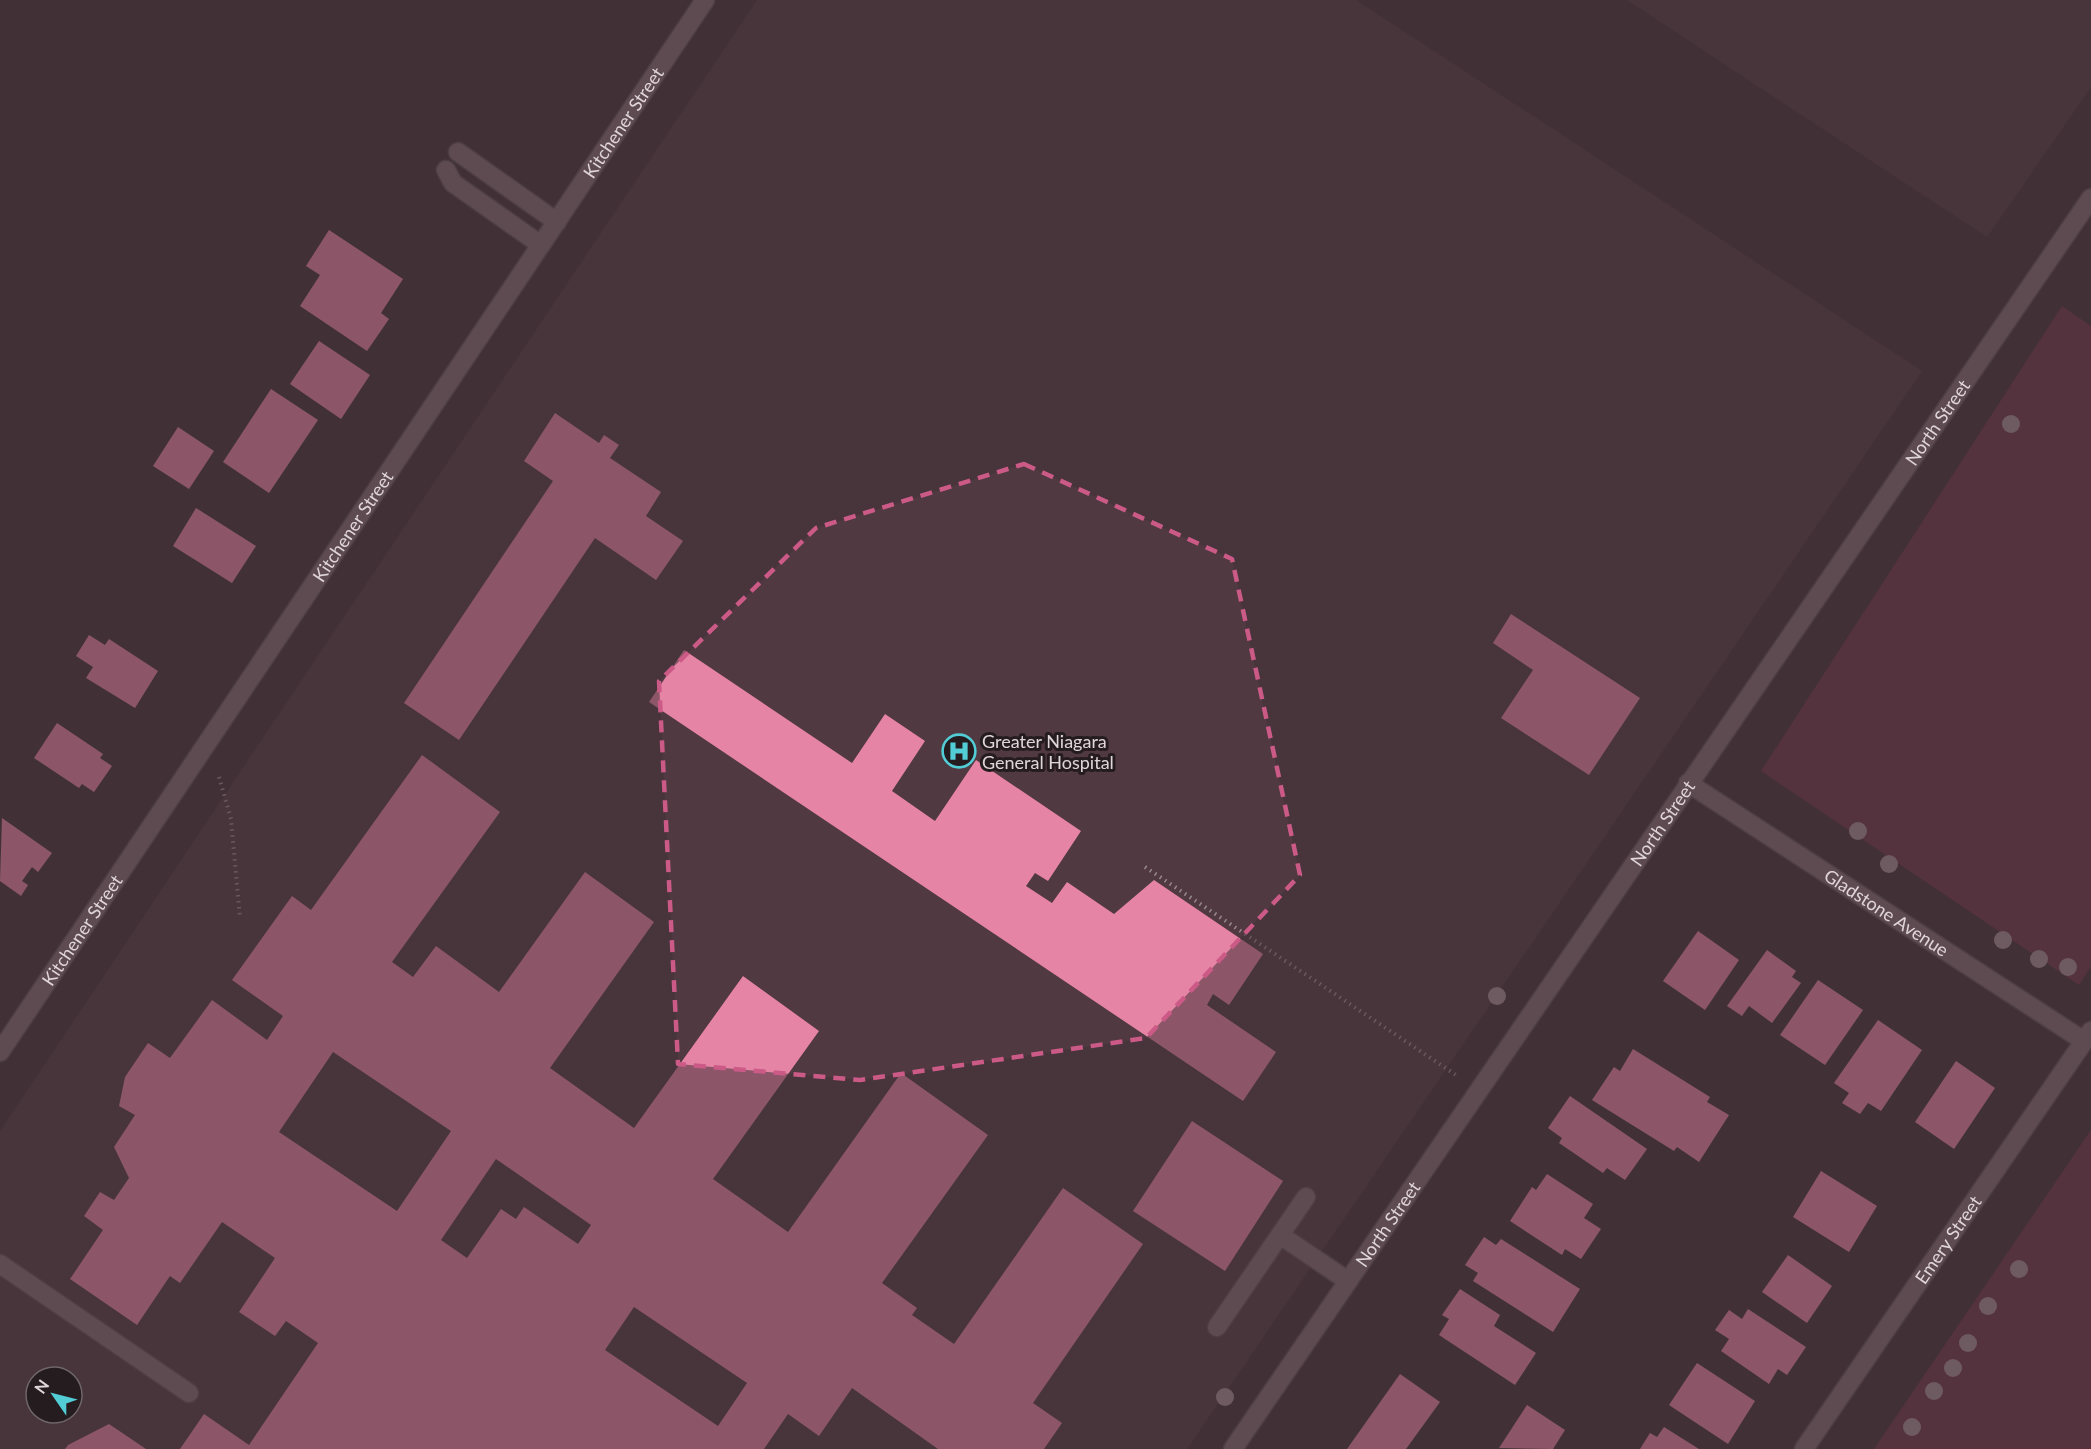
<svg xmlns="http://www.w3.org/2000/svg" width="2091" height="1449" font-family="Lato,sans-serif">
<rect width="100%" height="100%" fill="#423237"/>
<!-- built -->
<g fill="#503940" fill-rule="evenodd">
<path d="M757,0H1356L1922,371L1187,1449H0V1131ZM36,1377H72V1413H36Z"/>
<path d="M1627,0H2091V87L1987,237Z"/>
</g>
<!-- green -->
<g fill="#6b3347">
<path d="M2062,306L2091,326V966L2079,985L1761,771Z"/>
<path d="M2091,1130V1449H1874Z"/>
</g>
<!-- building -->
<g fill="#e684a5" fill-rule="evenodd">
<path d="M329,230L403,279L381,313L389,319L367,351L300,306L320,275L306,266Z"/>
<path d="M319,341L370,375L341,419L290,384Z"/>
<path d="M271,389L318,420L269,493L223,462Z"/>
<path d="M555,413L599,443L604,435L619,445L610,458L661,492L646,516L683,541L656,580L595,538L459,740L404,703L553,481L524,461Z"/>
<path d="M178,427L214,451L189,489L153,466Z"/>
<path d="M196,508L256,546L232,583L173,546Z"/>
<path d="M1511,614L1640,698L1589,775L1501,718L1533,670L1493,643Z"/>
<path d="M89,635L105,645L109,639L158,671L135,708L86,678L93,667L76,656Z"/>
<path d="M684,650L852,763L885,714L925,741L892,791L935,821L976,760L1081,831L1048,881L1035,873L1026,886L1052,903L1067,882L1114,914L1154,880L1263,954L1229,1005L1213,994L1207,1005L1276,1052L1243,1101L649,702Z"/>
<path d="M57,723L103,754L100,758L112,766L94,792L82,784L79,788L34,758Z"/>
<path d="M422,755L500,812L392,962L413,977L436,946L499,992L585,872L654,922L550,1068L634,1128L743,976L819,1031L713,1179L788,1232L901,1073L988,1135L882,1283L917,1308L912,1315L954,1344L1063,1188L1143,1244L1033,1403L1062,1423L1044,1449H938L852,1388L819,1436L788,1414L764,1449H180L204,1414L249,1445L318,1343L286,1321L275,1336L239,1312L275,1258L222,1222L180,1283L170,1276L137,1325L70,1279L103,1230L84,1216L100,1192L114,1200L129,1178L114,1147L135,1115L119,1106L125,1077L148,1043L170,1058L212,1000L267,1040L283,1016L232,980L292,896L311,910ZM333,1052L451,1131L397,1211L279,1132ZM496,1159L591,1225L578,1244L524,1207L516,1219L501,1209L467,1258L441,1240ZM634,1307L747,1383L718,1426L605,1350Z"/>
<path d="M2,818L52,853L38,872L32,867L22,881L28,885L21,896L0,881Z"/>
<path d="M1698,931L1739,960L1705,1010L1663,981Z"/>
<path d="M1767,950L1796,971L1792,977L1801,983L1772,1023L1749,1006L1742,1016L1727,1006Z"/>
<path d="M1818,980L1863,1010L1825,1065L1780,1035Z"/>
<path d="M1878,1020L1922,1050L1881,1111L1868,1103L1860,1114L1842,1103L1849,1093L1834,1083Z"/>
<path d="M1633,1049L1710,1097L1707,1102L1729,1115L1699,1162L1677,1147L1674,1151L1592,1100L1614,1067L1620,1071Z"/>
<path d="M1956,1061L1995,1088L1954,1149L1915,1122Z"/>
<path d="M1570,1096L1647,1149L1625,1180L1607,1168L1603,1173L1559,1143L1562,1138L1548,1128Z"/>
<path d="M1192,1121L1283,1181L1225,1271L1133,1211Z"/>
<path d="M1821,1171L1877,1206L1849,1252L1793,1217Z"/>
<path d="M1547,1174L1593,1204L1584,1218L1601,1229L1581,1259L1565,1249L1562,1255L1510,1221L1532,1187L1536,1190Z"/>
<path d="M1484,1237L1496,1245L1501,1239L1580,1289L1553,1332L1473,1281L1478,1273L1465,1265Z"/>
<path d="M1788,1255L1832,1286L1807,1323L1762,1292Z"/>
<path d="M1460,1289L1500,1315L1494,1326L1536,1353L1515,1385L1439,1335L1449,1319L1442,1315Z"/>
<path d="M1748,1309L1806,1347L1787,1375L1778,1369L1769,1384L1721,1351L1729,1339L1715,1330L1729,1310L1742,1319Z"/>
<path d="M1697,1363L1755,1401L1728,1444L1669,1405Z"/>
<path d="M1400,1374L1440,1402L1406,1449H1347Z"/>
<path d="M1527,1405L1565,1430L1553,1449L1499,1448Z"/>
<path d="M109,1424L146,1449H65L68,1445Z"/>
<path d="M1664,1427L1699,1449H1640L1650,1433L1657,1437Z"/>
</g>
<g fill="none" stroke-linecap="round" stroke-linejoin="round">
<!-- minor casing -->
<g stroke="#5c4e52" stroke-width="21">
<g id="minor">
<path d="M458,152L557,222"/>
<path d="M446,170L453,183L541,245"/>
<path id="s1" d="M1688,783L2084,1041"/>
<path id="s2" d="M0,1052L705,0"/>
<path d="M1280,1235L1306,1197"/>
<path d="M0,1264L189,1393"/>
<path d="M1217,1327L1280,1235L1348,1281"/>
<path id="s3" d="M1233,1449L2091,198"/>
<path id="s4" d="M1804,1449L2091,1031"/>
</g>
</g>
<!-- path -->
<g stroke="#97898d" stroke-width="4" stroke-dasharray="1.5 4.5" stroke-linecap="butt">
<path d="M219,777L231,819L240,918"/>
<path d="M1145,867L1456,1075"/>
</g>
<!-- minor -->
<use href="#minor" stroke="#7e6c71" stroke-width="18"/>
</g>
<!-- trees -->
<g fill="#a58f96">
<circle cx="2011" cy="424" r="9"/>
<circle cx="1858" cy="831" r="9"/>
<circle cx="1889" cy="864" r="9"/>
<circle cx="2003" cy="940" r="9"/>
<circle cx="2039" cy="959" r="9"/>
<circle cx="2068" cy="967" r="9"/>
<circle cx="1497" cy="996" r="9"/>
<circle cx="2019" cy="1269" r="9"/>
<circle cx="1988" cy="1306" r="9"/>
<circle cx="1968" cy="1343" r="9"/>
<circle cx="1953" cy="1368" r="9"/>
<circle cx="1934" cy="1391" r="9"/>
<circle cx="1225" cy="1397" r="9"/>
<circle cx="1912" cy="1427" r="9"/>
</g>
<!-- marked area -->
<path d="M0 0H2091V1449H0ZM1024,464L1232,559L1300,875L1146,1038L860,1080L678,1064L659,681L816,528Z" fill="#423237" fill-opacity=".55" fill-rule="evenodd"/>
<path fill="none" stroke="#cc5a87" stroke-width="4.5" stroke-dasharray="12 8" stroke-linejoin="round" d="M1024,464L1232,559L1300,875L1146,1038L860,1080L678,1064L659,681L816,528Z"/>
<!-- icons -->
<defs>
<g id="hospital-ring" transform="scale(1.725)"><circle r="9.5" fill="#241c1f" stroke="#52ccd5" stroke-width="1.5"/><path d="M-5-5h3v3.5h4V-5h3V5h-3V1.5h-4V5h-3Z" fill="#52ccd5"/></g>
</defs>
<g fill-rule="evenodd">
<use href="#hospital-ring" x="959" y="751"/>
</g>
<g text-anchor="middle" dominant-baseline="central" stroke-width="6" stroke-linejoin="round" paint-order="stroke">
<!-- street labels -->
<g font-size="18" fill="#e0d5d8" stroke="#241c1f">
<text stroke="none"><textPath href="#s2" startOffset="1119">Kitchener Street</textPath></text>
<text stroke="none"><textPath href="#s3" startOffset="1245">North Street</textPath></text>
<text stroke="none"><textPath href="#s2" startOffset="633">Kitchener Street</textPath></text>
<text stroke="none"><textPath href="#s3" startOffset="759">North Street</textPath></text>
<text stroke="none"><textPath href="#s1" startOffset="237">Gladstone Avenue</textPath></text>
<text stroke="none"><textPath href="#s2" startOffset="147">Kitchener Street</textPath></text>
<text stroke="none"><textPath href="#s3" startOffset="273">North Street</textPath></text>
<text stroke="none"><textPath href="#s4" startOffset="254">Emery Street</textPath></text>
</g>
<!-- poi labels -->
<g font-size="18" fill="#e0d5d8" stroke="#241c1f" text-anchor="start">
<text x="982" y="741">Greater Niagara<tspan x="982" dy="21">General Hospital</tspan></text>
</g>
</g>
<!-- north arrow -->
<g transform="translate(54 1395) rotate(305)"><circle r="28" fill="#241c1f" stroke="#6f6669" stroke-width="1.5"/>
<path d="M0-4.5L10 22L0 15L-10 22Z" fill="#52ccd5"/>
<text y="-9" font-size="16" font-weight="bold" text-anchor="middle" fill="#e0d5d8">N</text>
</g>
</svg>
